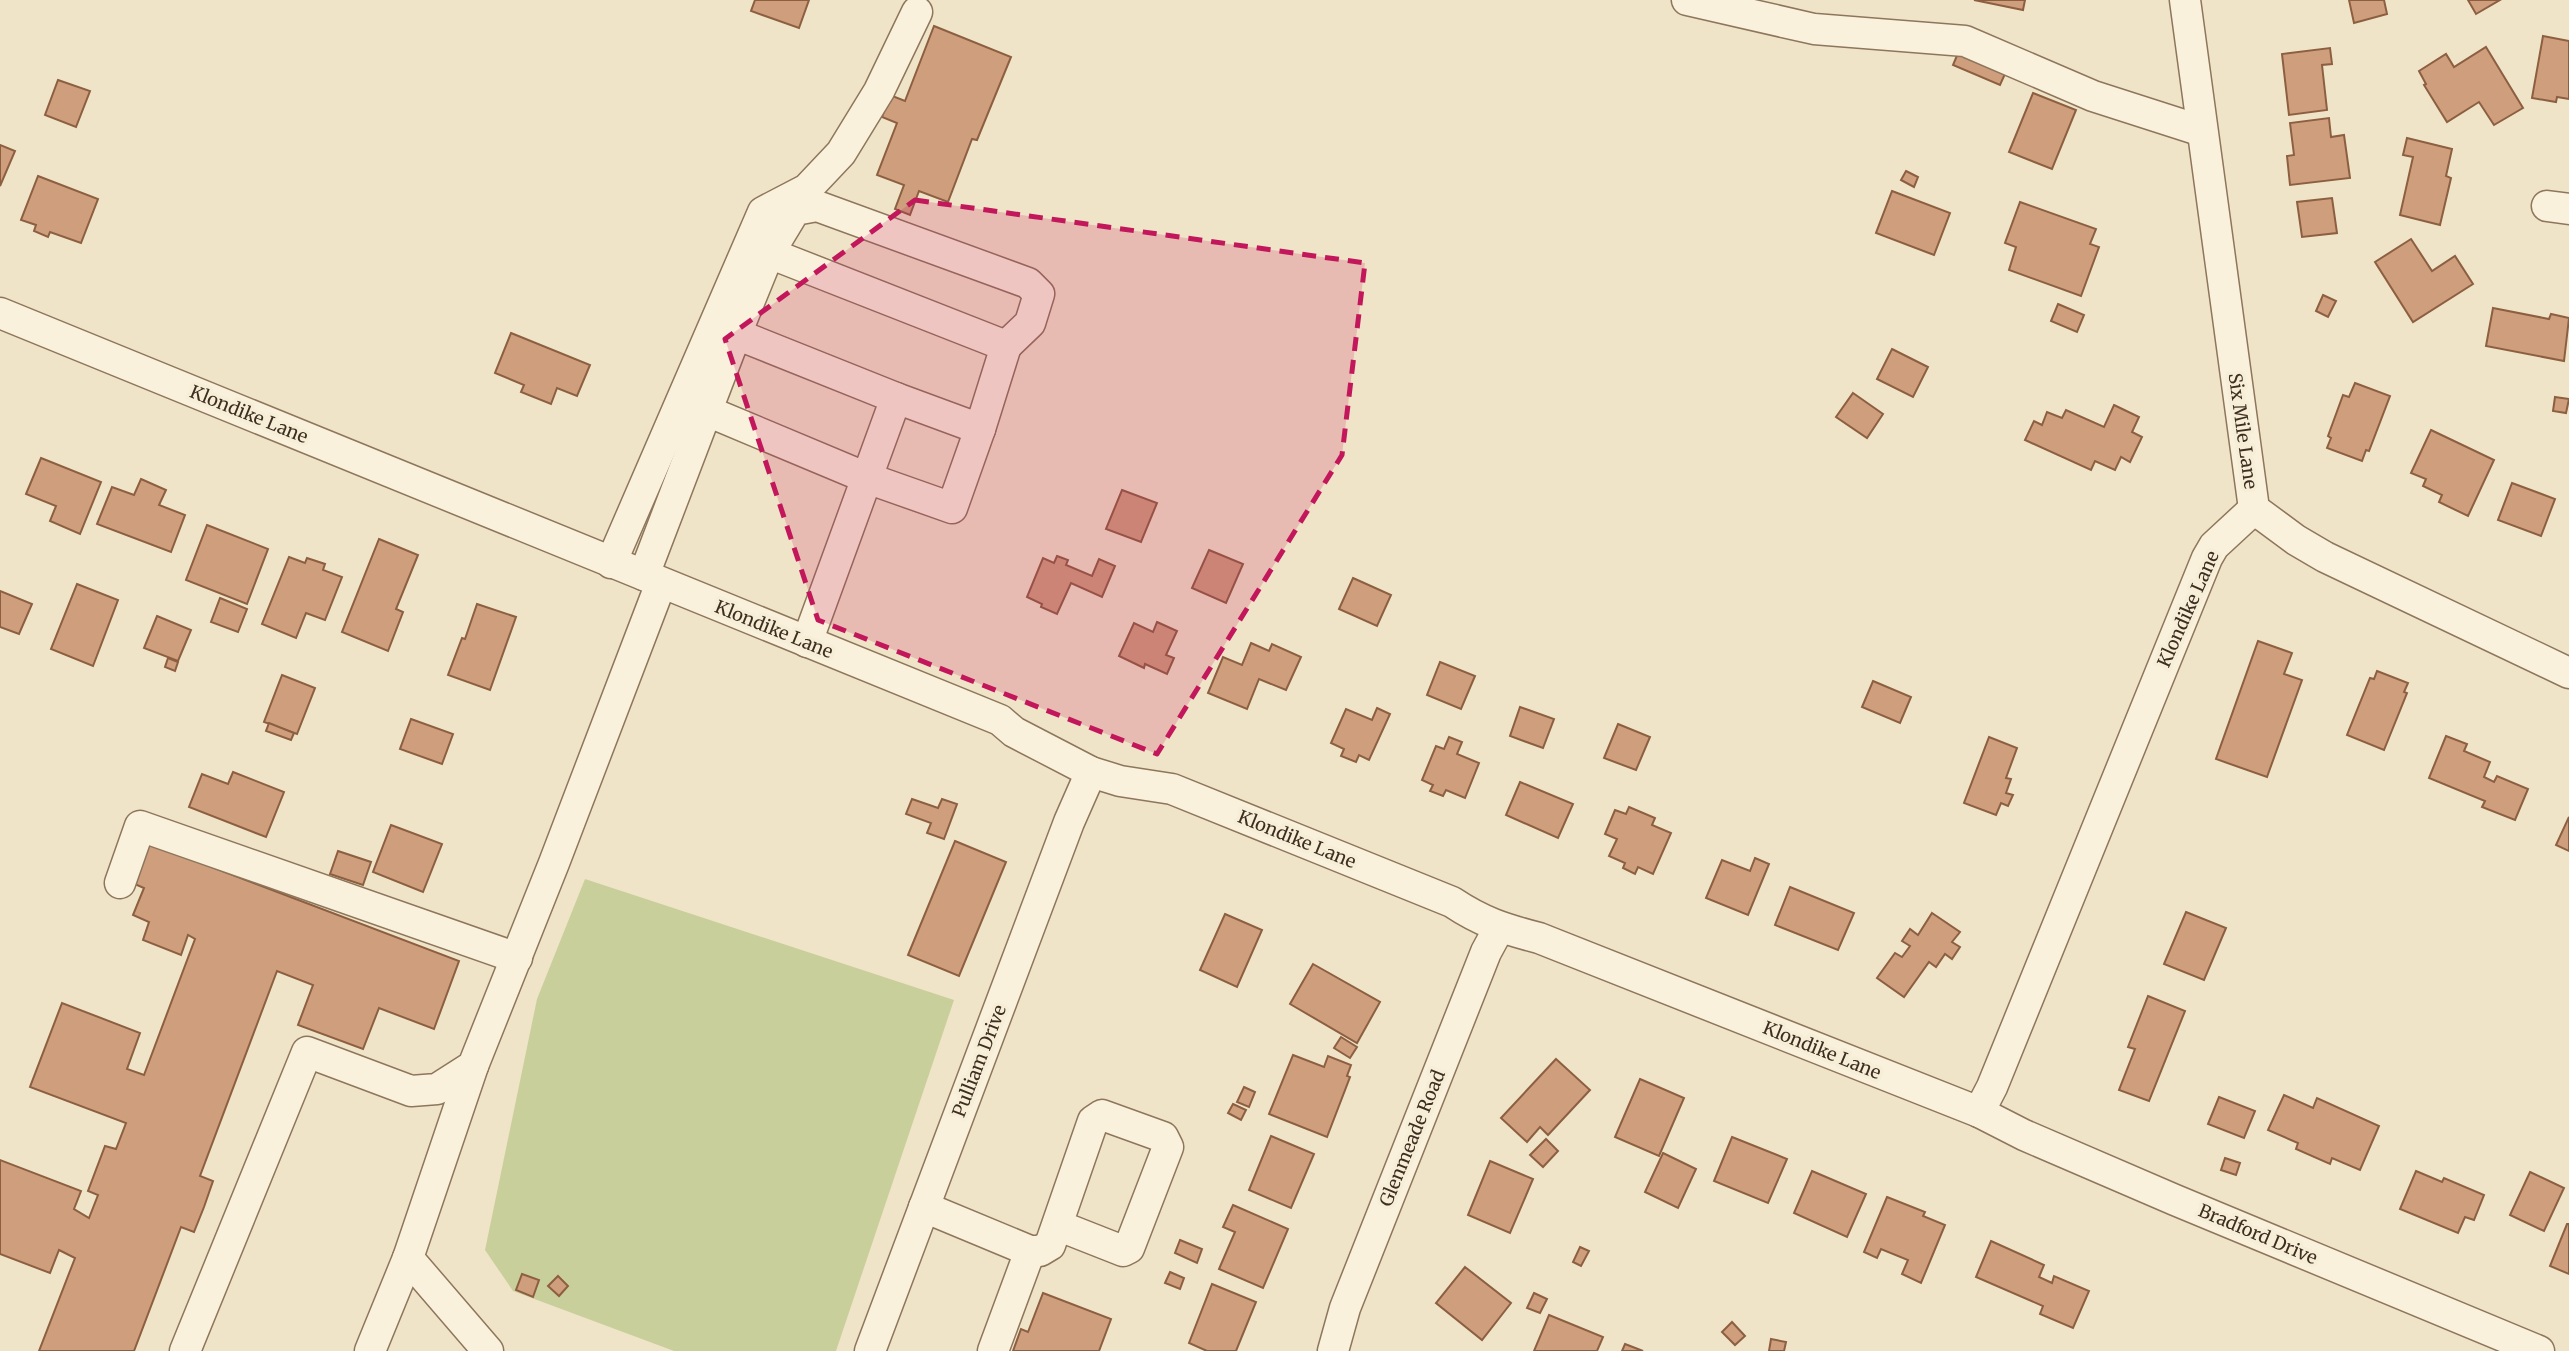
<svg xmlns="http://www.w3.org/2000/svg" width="2569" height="1351" font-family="Merriweather,serif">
<rect width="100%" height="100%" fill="#f0e4c8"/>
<!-- green -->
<path fill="#c9cf9b" d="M585,879L954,1000L836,1351H674L513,1291L485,1250L537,999Z"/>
<!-- building -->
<g fill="#cf9f7d" stroke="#8d5f41" stroke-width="2">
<path d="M755,0H809L799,28L751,11Z"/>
<path d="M1974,0H2025L2023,10Z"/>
<path d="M2349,0H2384L2387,14L2354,23Z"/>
<path d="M2468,0H2500L2476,14Z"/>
<path d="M934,26L1011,57L977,140L972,139L948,202L919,191L910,215L895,209L904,185L877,175L897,123L882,117L890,95L905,101Z"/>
<path d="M2543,36L2569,41V99L2557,97L2556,102L2532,98Z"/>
<path d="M1961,46L2009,65L2000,85L1953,65Z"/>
<path d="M2486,47L2523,108L2494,125L2479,102L2447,122L2424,85L2426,84L2419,71L2446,54L2454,67Z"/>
<path d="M2330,48L2332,64L2322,65L2327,110L2289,115L2282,54Z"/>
<path d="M58,80L90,91L76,127L45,115Z"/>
<path d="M2033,93L2076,110L2052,169L2009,152Z"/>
<path d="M2329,118L2331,137L2344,135L2350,178L2290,185L2287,156L2294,155L2290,123Z"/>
<path d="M2407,138L2452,149L2446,176L2451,178L2440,225L2400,215L2413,157L2403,155Z"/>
<path d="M0,145L15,151L0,186Z"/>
<path d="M1906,171L1918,177L1914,187L1901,180Z"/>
<path d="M38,176L98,199L81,243L50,232L48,237L34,231L36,225L21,220Z"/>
<path d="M1892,191L1950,213L1934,255L1876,233Z"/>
<path d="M2332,198L2337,233L2302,237L2297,202Z"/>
<path d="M2020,202L2096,229L2090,244L2099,247L2081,296L2009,270L2016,247L2005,243Z"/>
<path d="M2411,239L2432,271L2455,256L2473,284L2413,322L2375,262Z"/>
<path d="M2323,295L2336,301L2328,317L2316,311Z"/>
<path d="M2058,304L2084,315L2077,332L2051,321Z"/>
<path d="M2493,308L2549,319L2551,314L2569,318L2564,361L2486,346Z"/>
<path d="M511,333L590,365L577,396L557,388L551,404L521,392L524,385L495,373Z"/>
<path d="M1892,349L1928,367L1913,397L1877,379Z"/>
<path d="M2355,383L2390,396L2369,451L2366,450L2362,461L2327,448L2331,438L2328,436L2343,395L2349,397Z"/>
<path d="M1853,393L1883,414L1867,438L1836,417Z"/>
<path d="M2555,397L2569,399L2566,413L2553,411Z"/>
<path d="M2114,405L2139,417L2132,432L2142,437L2130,462L2121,457L2115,470L2095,461L2091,470L2025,440L2034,421L2042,425L2047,412L2062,418L2066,410L2104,427Z"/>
<path d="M2431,430L2494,460L2468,516L2439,502L2442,495L2423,486L2426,479L2411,473Z"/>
<path d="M41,458L101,482L80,534L50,521L56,506L26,494Z"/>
<path d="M141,479L166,490L159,505L185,515L171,552L97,524L112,487L134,495Z"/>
<path d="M2512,483L2555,499L2541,536L2498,520Z"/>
<path d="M1122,490L1157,503L1141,542L1106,529Z"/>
<path d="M207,525L268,549L247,604L186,580Z"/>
<path d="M379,539L418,555L396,609L403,612L388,651L342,632Z"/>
<path d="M1209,550L1243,564L1226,603L1192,588Z"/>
<path d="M1057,556L1068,560L1066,565L1092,576L1099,559L1115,566L1102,597L1071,583L1057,614L1041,607L1042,604L1027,597L1043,558L1054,563Z"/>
<path d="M289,557L305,563L307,558L325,564L323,570L342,577L325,620L306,613L296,638L262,624Z"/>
<path d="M1353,578L1391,595L1377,626L1339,609Z"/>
<path d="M77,584L118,600L93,666L51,649Z"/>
<path d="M0,591L32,604L19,634L0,627Z"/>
<path d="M220,598L247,609L238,632L211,622Z"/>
<path d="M477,604L516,617L490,690L448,675L462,638L465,639Z"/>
<path d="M157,616L191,630L178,661L144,648Z"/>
<path d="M1157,622L1177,631L1166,655L1174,658L1167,674L1145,664L1144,668L1119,656L1134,623L1153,632Z"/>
<path d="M2258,641L2292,653L2284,674L2302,680L2267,777L2216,759Z"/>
<path d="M1251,643L1269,651L1272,644L1301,657L1286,690L1259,679L1247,709L1208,693L1223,657L1242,665Z"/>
<path d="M168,658L178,662L175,671L165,667Z"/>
<path d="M1440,662L1475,676L1461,709L1427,695Z"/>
<path d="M2377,671L2408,683L2404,692L2407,693L2384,750L2347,735L2370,678L2374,679Z"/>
<path d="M282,675L315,688L297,734L264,722Z"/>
<path d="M1873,681L1911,697L1900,723L1862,707Z"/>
<path d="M1520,707L1554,719L1543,748L1510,736Z"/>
<path d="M1377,708L1390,714L1369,760L1359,755L1356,762L1341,756L1344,749L1331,743L1346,709L1372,720Z"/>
<path d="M411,719L453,734L442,764L400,749Z"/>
<path d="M269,723L294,733L291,740L266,731Z"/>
<path d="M1618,724L1650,737L1636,770L1604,758Z"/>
<path d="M2446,736L2467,744L2464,751L2490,762L2484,777L2494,782L2497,776L2528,789L2515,820L2482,807L2485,801L2429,778Z"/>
<path d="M1449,737L1462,742L1457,754L1479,763L1465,798L1446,790L1443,796L1430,791L1433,785L1422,780L1436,746L1444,749Z"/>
<path d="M1989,737L2017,748L2006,778L2011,779L2006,793L2013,795L2008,806L2001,803L1996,815L1964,803Z"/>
<path d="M233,772L284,792L266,837L189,807L202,774L228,784Z"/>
<path d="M1520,782L1573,804L1558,838L1506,815Z"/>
<path d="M912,799L938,808L942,799L957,804L944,839L927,833L931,823L906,814Z"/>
<path d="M1629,807L1655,818L1652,825L1671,833L1653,874L1638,867L1635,874L1623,868L1625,863L1609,856L1617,839L1605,834L1615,810L1626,814Z"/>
<path d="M2569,817V851L2556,845Z"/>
<path d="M391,825L442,844L423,892L373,872Z"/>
<path d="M955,841L1006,862L959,976L908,955Z"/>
<path d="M146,842L459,961L434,1029L379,1008L363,1049L298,1025L313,985L277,971L200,1176L213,1181L204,1207L194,1232L181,1227L134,1351H39L75,1258L59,1250L50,1273L0,1254V1160L81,1191L74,1209L89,1218L98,1195L88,1191L105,1146L116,1149L126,1123L30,1087L62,1003L140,1033L127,1069L144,1075L195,939L188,935L181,955L143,940L149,922L133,915L144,888L130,882Z"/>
<path d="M338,851L371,862L363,885L330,874Z"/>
<path d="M1755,858L1769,864L1748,915L1706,898L1722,860L1750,871Z"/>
<path d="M1790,887L1854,913L1838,950L1775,925Z"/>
<path d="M2186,912L2226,928L2204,980L2164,964Z"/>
<path d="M1932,913L1960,932L1952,942L1960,947L1952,959L1945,954L1936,967L1929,962L1904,997L1877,978L1895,953L1902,957L1910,946L1902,941L1910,929L1918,935Z"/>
<path d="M1225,914L1262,930L1237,987L1200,970Z"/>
<path d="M1313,964L1380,1002L1357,1043L1290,1004Z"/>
<path d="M2148,996L2185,1011L2149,1101L2119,1090L2135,1049L2128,1047Z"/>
<path d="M1341,1037L1357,1047L1350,1058L1334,1048Z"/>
<path d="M1293,1055L1324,1067L1328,1056L1351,1065L1347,1076L1350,1077L1327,1137L1269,1114Z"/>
<path d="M1556,1059L1590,1090L1548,1135L1540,1127L1527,1142L1501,1118Z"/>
<path d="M1640,1079L1684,1098L1659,1156L1615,1137Z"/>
<path d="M1244,1087L1255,1092L1249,1107L1237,1102Z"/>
<path d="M2284,1095L2313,1108L2317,1098L2379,1126L2360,1170L2332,1158L2330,1164L2296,1149L2298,1143L2268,1130Z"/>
<path d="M2219,1097L2255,1111L2244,1138L2208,1124Z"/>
<path d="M1233,1104L1246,1110L1241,1120L1228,1113Z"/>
<path d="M1271,1136L1314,1154L1291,1208L1249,1190Z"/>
<path d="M1732,1137L1787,1159L1768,1203L1714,1181Z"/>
<path d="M1546,1139L1558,1151L1543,1167L1530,1155Z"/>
<path d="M1663,1153L1696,1169L1678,1208L1645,1192Z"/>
<path d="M2225,1158L2240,1163L2236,1175L2221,1170Z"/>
<path d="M1490,1161L1533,1179L1510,1233L1468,1215Z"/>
<path d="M1812,1171L1866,1194L1847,1237L1794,1213Z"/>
<path d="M2416,1171L2442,1182L2444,1178L2484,1195L2474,1220L2465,1217L2458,1233L2400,1209Z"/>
<path d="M2530,1172L2564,1188L2544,1231L2510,1215Z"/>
<path d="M1887,1197L1925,1212L1923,1216L1945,1225L1921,1283L1902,1274L1908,1260L1881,1249L1877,1258L1864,1252Z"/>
<path d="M1233,1205L1288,1229L1263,1288L1219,1269L1235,1232L1223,1227Z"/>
<path d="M2567,1224H2569V1274L2550,1266Z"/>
<path d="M1180,1240L1202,1249L1197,1263L1175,1253Z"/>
<path d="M1991,1241L2044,1265L2039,1277L2052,1283L2054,1276L2089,1291L2073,1328L2040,1314L2043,1306L1976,1277Z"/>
<path d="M1580,1247L1589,1251L1581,1266L1573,1262Z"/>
<path d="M1465,1267L1511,1303L1482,1340L1436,1303Z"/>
<path d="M1170,1272L1184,1278L1180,1289L1165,1283Z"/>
<path d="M522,1274L539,1280L533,1297L516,1290Z"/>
<path d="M558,1276L568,1286L559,1296L548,1286Z"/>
<path d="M1212,1284L1256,1302L1236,1351H1207L1189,1343Z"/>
<path d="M1043,1293L1111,1319L1099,1351H1013L1021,1329L1028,1332Z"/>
<path d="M1534,1293L1547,1299L1540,1313L1527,1308Z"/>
<path d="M1549,1315L1603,1337L1597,1351H1534Z"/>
<path d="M1732,1322L1745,1336L1735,1345L1722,1332Z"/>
<path d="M1771,1339L1786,1342L1784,1351H1769Z"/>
<path d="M1625,1344L1643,1351H1622Z"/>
</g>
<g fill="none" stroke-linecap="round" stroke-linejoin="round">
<!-- minor casing -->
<g stroke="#8d765c" stroke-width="33">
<g id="minor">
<path d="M1687,0L1814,29L1965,41L2093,96L2202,131"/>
<path d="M2185,0L2254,509L2296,540L2325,557L2569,673"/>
<path d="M2547,206L2569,209"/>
<path d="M769,253L795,210L817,206L1028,283L1039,294L1030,323L1006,346"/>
<path d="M0,313L1000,720L1014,732L1091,772L1120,781L1172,789L1452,902C1482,922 1504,929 1539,938L1979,1112L2024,1135L2175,1200L2539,1351"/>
<path d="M736,334L769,253L1006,346L980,429L896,398"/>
<path d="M707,411L867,478L952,508L980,429"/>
<path d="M611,563L763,212L807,189L841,153L879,91L917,12"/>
<path d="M644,575L736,334L896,398L807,642"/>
<path d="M120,883L140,826L517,958"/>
<path d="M473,1066L408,1258L488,1351"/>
<path d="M1979,1112L1992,1087L2207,558L2214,546L2254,509"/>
<path d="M924,1207L1030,1251H1040L1050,1245L1093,1121L1102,1115L1163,1137L1168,1147L1129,1248L1123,1251L1057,1225"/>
<path d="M185,1351L307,1052L411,1091L437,1089L473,1066L554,863L661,583"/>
<path d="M370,1351L408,1258"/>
<path d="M870,1351L1069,822L1091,772"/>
<path d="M993,1351L1030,1251"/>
<path d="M1333,1351L1345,1308L1486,952L1499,928"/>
</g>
</g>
<!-- minor -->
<use href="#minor" stroke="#faf1dc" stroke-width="30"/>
</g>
<!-- marked area -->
<path fill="#c2185b" fill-opacity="0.2" stroke="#c2185b" stroke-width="5" stroke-dasharray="14 9" stroke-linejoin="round" d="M915,200L1365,263L1342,455L1157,754L818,620L725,339Z"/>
<g text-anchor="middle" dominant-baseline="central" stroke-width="7" stroke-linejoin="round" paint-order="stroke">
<!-- street labels -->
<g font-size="18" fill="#3d2e20" stroke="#f7eed8">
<text transform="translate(249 414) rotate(22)">Klondike Lane</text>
<text transform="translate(2243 431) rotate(82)">Six Mile Lane</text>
<text transform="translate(2188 609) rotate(-66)">Klondike Lane</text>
<text transform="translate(774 629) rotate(22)">Klondike Lane</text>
<text transform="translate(1297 839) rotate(22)">Klondike Lane</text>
<text transform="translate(1822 1050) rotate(22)">Klondike Lane</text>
<text transform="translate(979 1061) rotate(-69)">Pulliam Drive</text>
<text transform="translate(1412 1138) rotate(-68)">Glenmeade Road</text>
<text transform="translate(2258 1234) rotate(23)">Bradford Drive</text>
</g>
</g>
</svg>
